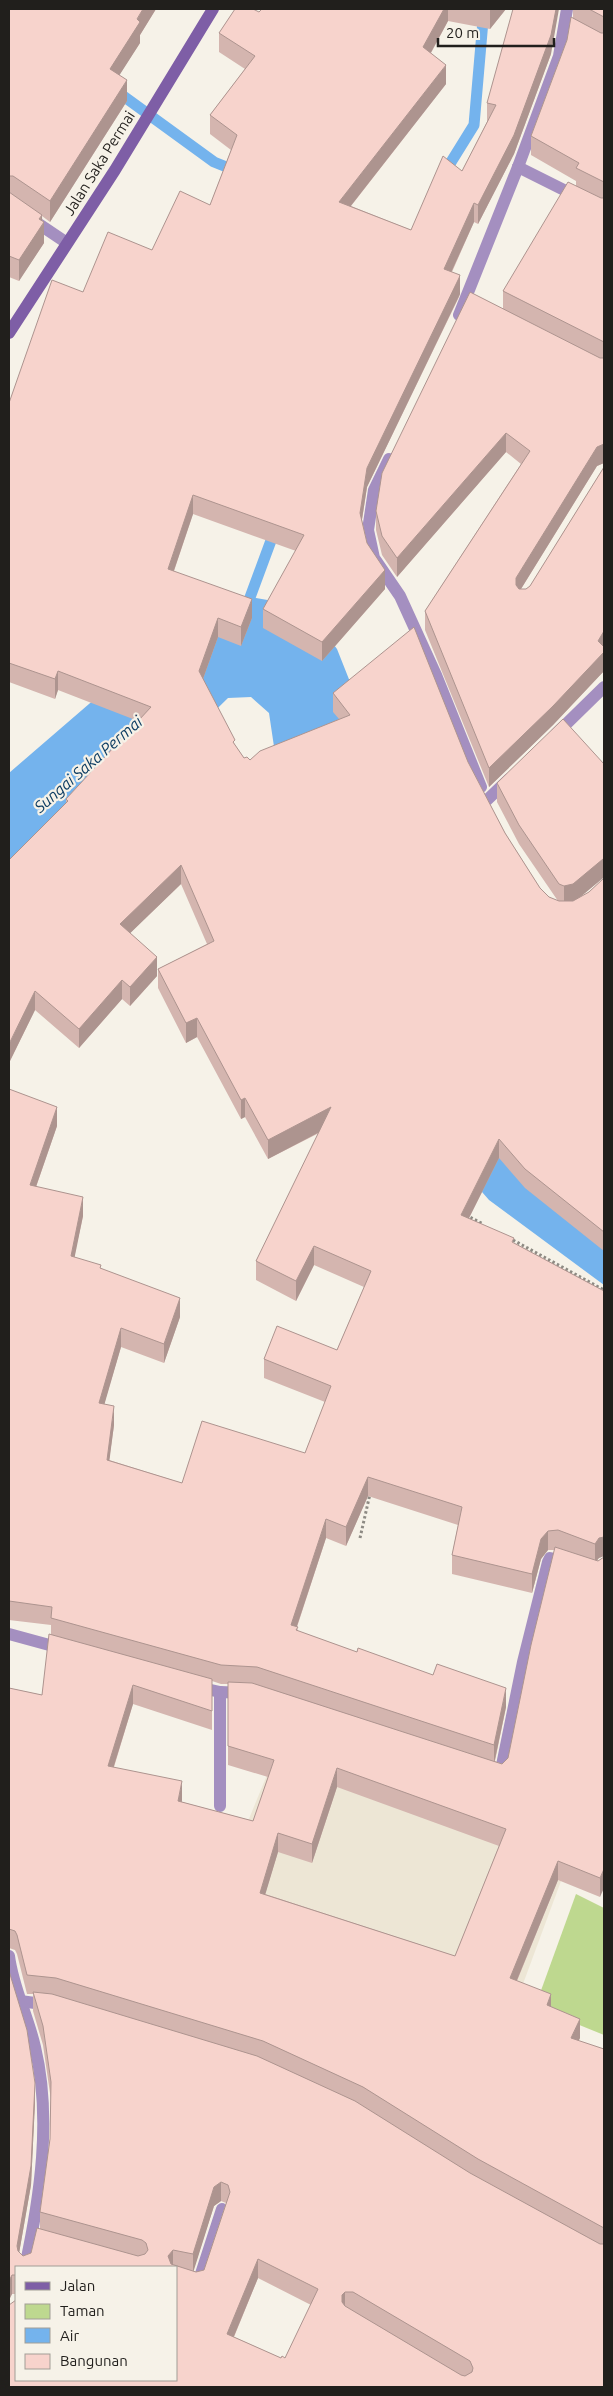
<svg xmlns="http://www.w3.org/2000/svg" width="613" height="2396" font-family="Ubuntu,sans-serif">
<rect width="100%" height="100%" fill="#f6f2e8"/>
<!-- built -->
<path fill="#ede6d5" d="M297,1702L588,1808L496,2057L193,1955Z"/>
<!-- green -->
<path fill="#bed88f" d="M576,1894L604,1908V2035L535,2007Z"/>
<!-- water -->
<path fill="#74b3ed" d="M256,598L279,602L323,630L337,649L404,818L604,1220V1285L489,1200L427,1129L276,760L269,713L251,697L228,698L125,799L9,906V773L162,641L232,602Z"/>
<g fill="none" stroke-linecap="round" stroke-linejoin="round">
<!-- stream -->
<g stroke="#74b3ed" stroke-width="11">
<path d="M115,90L214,162L239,172"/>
<path d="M443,175L474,125L484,9"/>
<path d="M245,611L276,527"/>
</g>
<!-- path -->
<g stroke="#8d8a83" stroke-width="3" stroke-dasharray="2.5 2.5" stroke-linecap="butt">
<path d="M466,1215L483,1224"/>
<path d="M513,1240L604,1290"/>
<path d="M360,1538L370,1494"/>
</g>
<!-- street -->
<g stroke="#a48fc0" stroke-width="12">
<path d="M518,167L604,210"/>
<path d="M9,204L67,243"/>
<path d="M459,315L518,167L559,56L567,9"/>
<path d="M389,459L374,490L368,530L374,558L400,596L436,675L481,787"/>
<path d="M556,734L604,687"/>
<path d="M487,800L509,779"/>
<path d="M9,1634L64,1649"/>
<path d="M211,1690L220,1692V1806"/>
<path d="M220,1692L244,1693"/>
<path d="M496,1774L500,1775L523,1662L548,1562L550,1558L568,1562"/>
<path d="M9,1956C13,1988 28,2016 35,2047C52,2118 40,2198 25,2267"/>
<path d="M20,2001L50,2005"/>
<path d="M176,2277L198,2283L222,2209"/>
</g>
<!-- secondary -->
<path stroke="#7e5ea6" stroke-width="12" d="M9,333L115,170L213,9"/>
</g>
<!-- wall -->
<g fill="#d4b5af" fill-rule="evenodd">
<path d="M9,9H156L140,35V43L119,75L127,101L50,222L42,216L44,243L19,281L9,277Z"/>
<path d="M262,9H506L490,29L448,21L431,53L446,84L351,206L411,230L462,171L487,122V103L551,54L514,154L478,224L474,222L452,272L460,294L459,297L367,487L362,520L367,543L385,589L322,661L263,628V609L296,551L193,514L174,571L252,618L241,646L218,637L203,679L235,745L244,758L250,760L339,719L333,712V693L468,762L505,833L540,888L549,897L558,901L519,844L497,802V783L604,764V1251L525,1188L499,1158L469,1218L514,1243L604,1291V1556L599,1558L597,1560L598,1561L604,1557L600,1897L558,1880L517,1981L551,2006L580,2038L578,2041L604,2049V2387L176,2380L16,2267V2294H12L9,2300V1971L35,2102L31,2185L19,2253L23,2256L31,2253L40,2229V2212L50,2139L51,2100L43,2045L33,2011V1994H27L17,1954L15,1950L9,1948V1688L42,1695L51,1635V1625L9,1620V1089L57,1126L36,1187L83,1216L74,1257L101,1268L180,1317L164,1363L121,1347L104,1404L114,1425L109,1460L182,1483L305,1453L325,1402L264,1378V1359L337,1350L364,1287L314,1265L296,1301L256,1280V1261L319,1133L268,1159L245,1117L241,1119L197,1037L186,1043L158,988V969L207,944L181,884L130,933L157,976L130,1006L122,999L79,1048L35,1010L9,1063L66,803V799L138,721L58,690L55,699L9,682V403L83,292L152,250L210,205L231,150L210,134V115L245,69L219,52V33L259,12ZM603,878H604L589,892L579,898ZM368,1496L458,1525L452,1555V1574L532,1593L541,1559L548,1550H555L508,1758L502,1764L495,1761L506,1707L298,1631L297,1627L326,1538L346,1546ZM212,1681L221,1684H228V1765L268,1777L253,1821L182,1802V1800L114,1767L133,1704L212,1730ZM337,1787L499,1846L455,1956L265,1894L278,1852L312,1863ZM221,2201L226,2203L204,2270L196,2272L193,2271L214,2206ZM258,2278L311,2305L285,2358H281L234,2337Z"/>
<path d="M573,9H604V463L597,466L521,589H526L530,586L604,467V671L553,725L489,787L425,630V611L521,464L506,452L397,577L382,555L376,530V511L503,309V291L576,186V181L531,155V136L567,40L573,19Z"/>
</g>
<!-- shaded-wall -->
<g fill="#ad948f">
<path d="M143,9H156L140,35V43L110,90V69Z"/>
<path d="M444,9H448V21L423,67V47Z"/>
<path d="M491,9H506L490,29V10Z"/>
<path d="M556,9H559L551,54L514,154L478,224V205Z"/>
<path d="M446,65V84L339,221V202Z"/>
<path d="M127,80V101L50,222V201Z"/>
<path d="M474,203V222L444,288V269Z"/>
<path d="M42,215V226L44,222V243L19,281V260Z"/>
<path d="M460,275V294L367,487L360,532V513L367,468Z"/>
<path d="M506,433V452L397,577V558Z"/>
<path d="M604,444V463L597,466L516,597V604V578L597,447Z"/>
<path d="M193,495V514L168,588V569Z"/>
<path d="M385,570V589L322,661V642Z"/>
<path d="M252,599V618L241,646V627Z"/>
<path d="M218,618V637L199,690V671Z"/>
<path d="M604,631V671L553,725L489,787V768L598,641Z"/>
<path d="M58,671V690L55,699V679Z"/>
<path d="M603,859V878L573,903L564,905V886Z"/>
<path d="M181,865V884L120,943V924Z"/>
<path d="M157,957V976L130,1006V987Z"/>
<path d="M122,980V999L79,1048V1029Z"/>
<path d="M35,991V1010L9,1063V1044Z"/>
<path d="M197,1018V1037L186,1043V1023Z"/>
<path d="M245,1098V1117L241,1119V1100Z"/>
<path d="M57,1107V1126L30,1204V1185Z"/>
<path d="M331,1107V1126L268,1159V1140Z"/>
<path d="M499,1139V1158L461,1234V1215Z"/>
<path d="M83,1197V1216L71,1275V1256Z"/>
<path d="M314,1246V1265L296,1301V1281Z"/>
<path d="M180,1298V1317L164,1363V1344Z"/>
<path d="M121,1328V1347L99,1423V1403Z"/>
<path d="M114,1406V1425L107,1479V1460Z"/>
<path d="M368,1477V1496L346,1546V1527Z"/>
<path d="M326,1519V1538L291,1644V1625Z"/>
<path d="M548,1531V1550L541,1559L532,1593V1574L541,1539Z"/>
<path d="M604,1537V1556L599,1558L595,1563V1544L599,1538Z"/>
<path d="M133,1685V1704L108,1785V1766Z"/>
<path d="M506,1688V1707L494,1764V1745Z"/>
<path d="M337,1768V1787L312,1863V1844Z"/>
<path d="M182,1781V1800L178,1820V1801Z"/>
<path d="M278,1833V1852L260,1912V1893Z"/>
<path d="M558,1861V1880L510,1997V1978Z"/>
<path d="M604,1869V1888L600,1897V1878Z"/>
<path d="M551,1994V2013L547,2005Z"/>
<path d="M580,2019V2038L571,2057V2038Z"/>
<path d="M35,2083V2102L31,2185L17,2265V2246Z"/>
<path d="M221,2182V2201L214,2206L193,2273V2254L214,2187Z"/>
<path d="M173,2250V2267H168V2256Z"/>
<path d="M258,2259V2278L227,2353V2334Z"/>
<path d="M12,2275V2294L9,2300V2281Z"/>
<path d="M345,2292V2311L342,2314V2295Z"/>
</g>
<!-- building -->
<g fill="#f7d3cc" stroke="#ad948f" fill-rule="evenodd">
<path d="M9,9H143L137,19L140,22L110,69L127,80L50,201L13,176H9Z"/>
<path d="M235,9H253L259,12L262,9H444L423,47L446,65L339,202L411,230L443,156L462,171L496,105L487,103L513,9H556L551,35L514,135L478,205L474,203L444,269L460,275L459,278L367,468L360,513L367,543L385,570L322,642L263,609L304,535L193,495L168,569L252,599L241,627L218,618L199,671L235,740L233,742L244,758L247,757L250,760L260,751L350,715L333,693L414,627L468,762L505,833L540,888L549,897L559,901H573L589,892L604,878V1232L525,1169L499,1139L461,1215L514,1238L512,1242L604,1291V1537L599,1538L595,1544L558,1530L548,1531L541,1539L532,1574L452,1555L462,1507L368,1477L346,1527L326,1519L291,1625L298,1627L296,1630L357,1652L358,1648L433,1675L437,1664L506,1688L494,1745L257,1667L221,1665L51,1618L52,1607L9,1601V1089L57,1107L30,1185L83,1197L71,1256L101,1265L100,1268L180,1298L164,1344L121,1328L99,1403L114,1406L107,1460L182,1483L202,1421L305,1453L331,1386L264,1359L277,1326L337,1350L371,1271L314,1246L296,1281L256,1261L331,1107L268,1140L245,1098L241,1100L197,1018L186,1023L158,969L214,941L181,865L120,924L157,957L130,987L122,980L79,1029L35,991L9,1044V860L68,801L66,799L151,707L58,671L55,679L9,663V403L52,280L83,292L108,232L152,250L180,191L210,205L237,135L210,115L255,56L219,33Z"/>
<path d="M589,9H604V17Z"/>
<path d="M571,17L601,33H604V182L576,168L579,163L531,136L567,40Z"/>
<path d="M568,182L601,198H604V342L503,291Z"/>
<path d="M9,192L42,215L39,219L44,222L19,260L9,256Z"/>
<path d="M470,292L600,358H604V444L597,447L516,578V585L519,589H526L530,586L604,467V631L598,641L604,647V652L553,706L489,768L425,611L530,451L506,433L397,558L382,536L376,511L382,473Z"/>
<path d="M563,719L604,764V860L603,859L573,884L564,886L559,884L519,825L497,783Z"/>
<path d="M555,1547L598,1561L604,1557V1869L600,1878L558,1861L510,1978L551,1994L547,2005L580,2019L571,2038L604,2049V2228L478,2159L363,2087L263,2041L56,1978L27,1975L17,1935L15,1931L9,1929V1688L42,1695L49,1634L212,1679V1711L133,1685L108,1766L182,1781L178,1801L253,1821L274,1760L228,1746V1682L252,1683L502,1764L508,1758L531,1645ZM337,1768L506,1829L455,1956L260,1893L278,1833L312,1844Z"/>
<path d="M9,1971L27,2030L35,2083L31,2166L17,2246L18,2251L23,2256L31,2253L37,2228L138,2256L145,2254L148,2250L146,2243L142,2240L40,2212L50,2139L51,2082L43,2026L33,1992L52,1994L257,2056L355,2101L470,2173L600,2244H604V2387H9V2305L16,2300V2380H176V2267H16V2275H12L9,2281ZM221,2182L228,2185L230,2192L204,2270L196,2272L171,2264L168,2256L173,2250L193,2254L214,2187ZM258,2259L318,2289L285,2358L282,2356L281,2358L227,2334ZM345,2292H353L470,2361L473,2368L472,2372L465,2376L461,2375L345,2306L342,2302V2295Z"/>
</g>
<g text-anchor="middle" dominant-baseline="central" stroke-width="4.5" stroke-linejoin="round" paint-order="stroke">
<!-- street labels -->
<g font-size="15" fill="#211f1c" stroke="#f6f2e8">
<text transform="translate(99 163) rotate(-58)">Jalan Saka Permai</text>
</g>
<!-- water labels -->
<g font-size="16" font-style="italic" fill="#0d3d63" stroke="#f6f2e8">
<text transform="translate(88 764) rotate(-41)">Sungai Saka Permai</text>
</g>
</g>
<!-- border -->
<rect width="613" height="2396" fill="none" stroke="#211f1c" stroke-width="20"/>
<!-- legend -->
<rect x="15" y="2266" width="162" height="115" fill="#f6f2e8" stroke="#a19e96"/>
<rect x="25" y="2282" width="25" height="8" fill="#7e5ea6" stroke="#a19e96"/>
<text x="60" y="2291" font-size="15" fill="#211f1c">Jalan</text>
<rect x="25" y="2304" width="25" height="15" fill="#bed88f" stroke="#a19e96"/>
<text x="60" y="2316" font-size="15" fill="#211f1c">Taman</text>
<rect x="25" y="2328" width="25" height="15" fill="#74b3ed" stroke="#a19e96"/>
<text x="60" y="2341" font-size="15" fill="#211f1c">Air</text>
<rect x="25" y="2354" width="25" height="15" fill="#f7d3cc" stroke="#a19e96"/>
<text x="60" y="2366" font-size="15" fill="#211f1c">Bangunan</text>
<!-- scale -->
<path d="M438 38v8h116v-8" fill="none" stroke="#211f1c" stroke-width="2.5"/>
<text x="446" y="38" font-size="15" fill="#211f1c" stroke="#f6f2e8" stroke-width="4" paint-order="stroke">20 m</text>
</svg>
